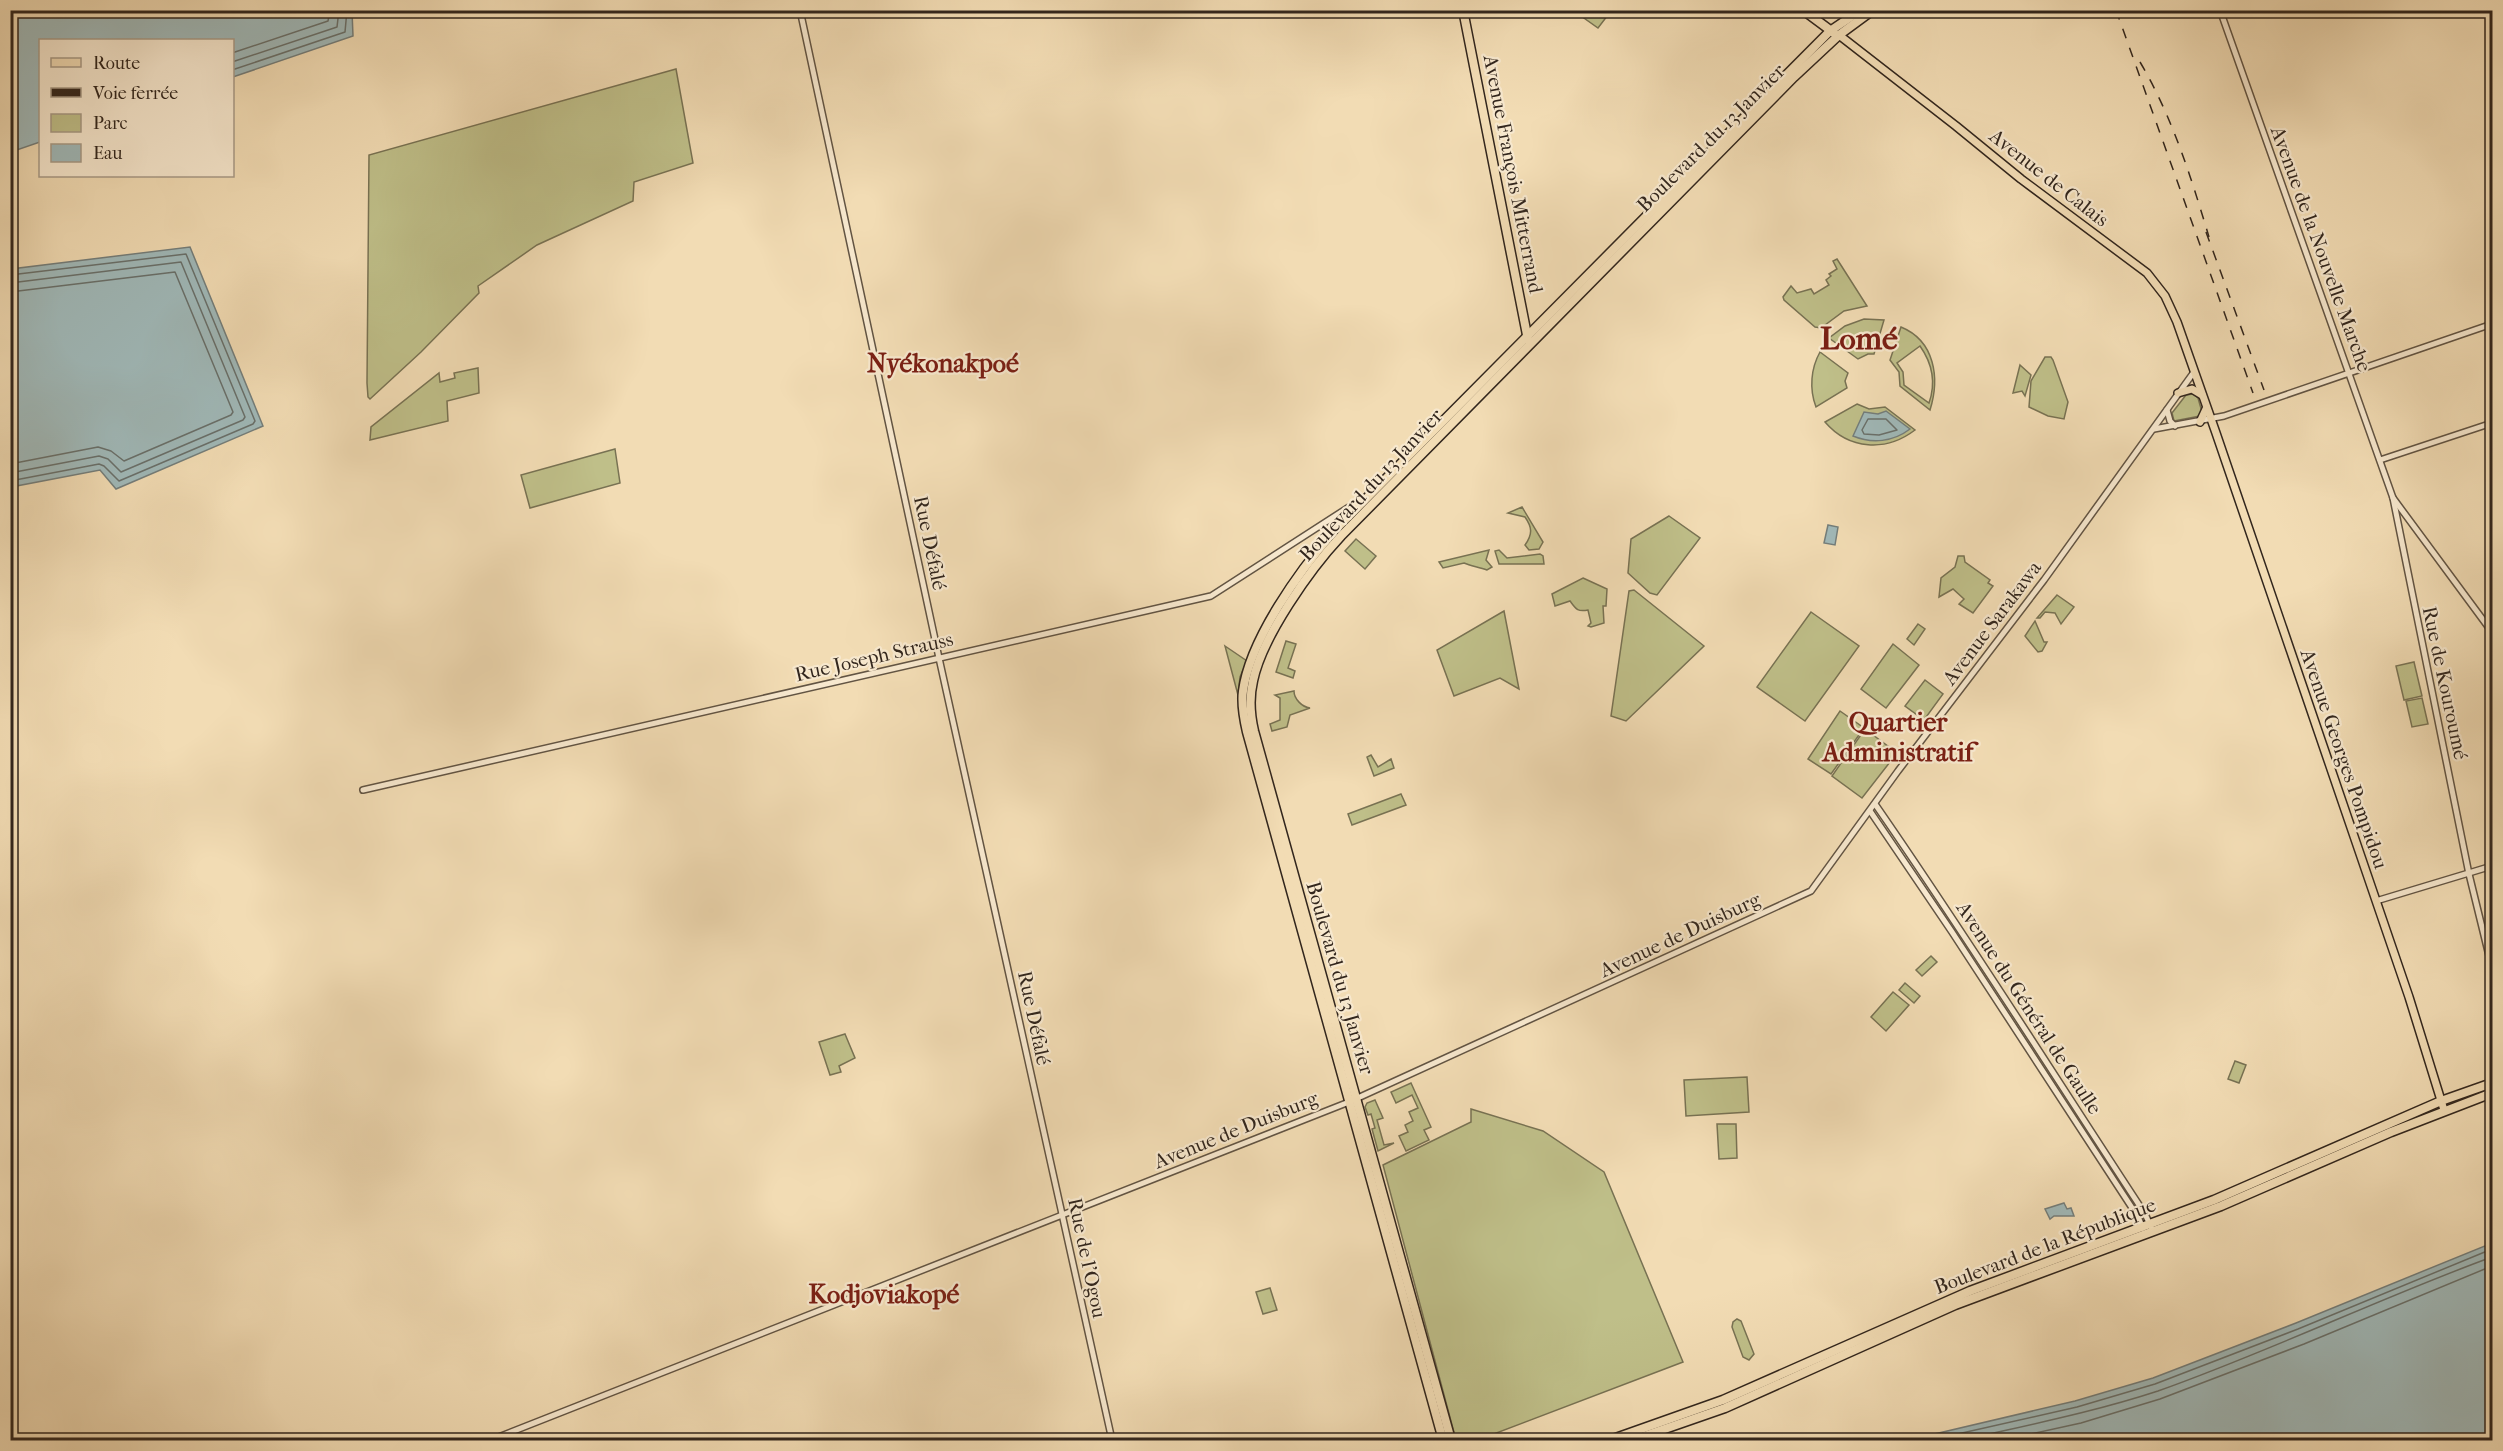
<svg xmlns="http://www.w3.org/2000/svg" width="2503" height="1451" font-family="'IM FELL French Canon',serif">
<rect width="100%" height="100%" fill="#f2dcb4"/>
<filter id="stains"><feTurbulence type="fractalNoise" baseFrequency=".00333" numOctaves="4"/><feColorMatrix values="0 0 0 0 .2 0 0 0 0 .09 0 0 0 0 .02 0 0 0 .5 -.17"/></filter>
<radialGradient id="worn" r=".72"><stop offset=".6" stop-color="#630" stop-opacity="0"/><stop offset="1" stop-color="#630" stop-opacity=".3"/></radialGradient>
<!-- green -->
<g fill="#bfbf89" stroke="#787253" stroke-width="1.5" fill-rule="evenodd">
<path d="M1574,11H1611L1598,28Z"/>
<path d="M676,69L693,163L634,182L633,201L537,245L478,286L479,293L421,352L370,399L368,397L367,383L369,155Z"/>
<path d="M1837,259L1867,306L1844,311L1821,328L1815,327L1784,300L1783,297L1791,286L1797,293L1811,289L1814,294L1829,285L1826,280L1831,276L1829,274L1837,269L1833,261Z"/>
<path d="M1864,319L1884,320L1874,354H1868L1858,359L1829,338L1845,326Z"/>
<path d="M1901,327C1935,341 1940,378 1930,410L1900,386L1899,372L1890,360ZM1920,346C1932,363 1936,383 1929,403L1904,385L1903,372L1897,363Z"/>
<path d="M1820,352L1848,373L1845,381L1847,388L1816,407C1809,389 1811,368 1820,352Z"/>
<path d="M2045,357H2051L2053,360L2068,402L2064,419L2048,416L2029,407L2031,381Z"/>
<path d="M2020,365L2031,375L2025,396L2022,391L2013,393Z"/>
<path d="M478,368L479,393L447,401L448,421L370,440L371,427L439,373L440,382L455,378L454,373Z"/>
<path d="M2193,394L2198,398L2202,412L2200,416L2174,421L2172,413L2186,395Z"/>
<path d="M1857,404L1869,409L1885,407L1915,430C1886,452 1849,450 1825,422Z"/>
<path d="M615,449L620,483L530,508L521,475Z"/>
<path d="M1522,507L1543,542L1539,549L1529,550L1525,545C1533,534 1532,527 1525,517L1508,513Z"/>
<path d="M1669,516L1700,538L1657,595L1650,593L1628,573L1631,539Z"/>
<path d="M1356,539L1376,556L1365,569L1345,551Z"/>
<path d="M1489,550L1486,560L1492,567L1487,570C1479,567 1471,566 1464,563L1443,568L1439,562Z"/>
<path d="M1499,550L1507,558L1540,554L1543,556L1544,564H1499L1495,551Z"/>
<path d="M1958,556H1964L1965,562L1990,580L1988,583L1993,586L1973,613L1959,604L1964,599L1953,589L1939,597L1941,578L1955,567Z"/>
<path d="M1583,578L1607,589L1606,606H1603L1604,623L1591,627L1588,626L1591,623L1588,610C1577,612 1576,609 1570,601L1555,606L1552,594Z"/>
<path d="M1634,590L1704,646L1626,721L1611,716L1629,591Z"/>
<path d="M2057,595L2074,607L2061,624L2055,613L2045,612L2040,618H2037Z"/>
<path d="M1504,611L1519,689L1500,678L1454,696L1437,650Z"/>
<path d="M1811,612L1859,646L1805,721L1757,687Z"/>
<path d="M2035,621L2044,642H2047L2042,651L2038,652L2025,636Z"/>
<path d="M1918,624L1925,629L1914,645L1907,639Z"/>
<path d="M1286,641L1296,644L1288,668L1295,671L1293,678L1276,672Z"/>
<path d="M1893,644L1919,665L1886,708L1861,689Z"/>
<path d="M1225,646L1247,661L1240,677L1238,695Z"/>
<path d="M2414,662L2422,696L2404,700L2396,666Z"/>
<path d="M1925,680L1943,694L1924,720L1905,706Z"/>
<path d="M1294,691C1294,699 1302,707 1310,708L1290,715L1287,727L1272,731L1270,724L1280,720V698L1275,695Z"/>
<path d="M2422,698L2428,724L2412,727L2406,701Z"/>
<path d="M1840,711L1864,728L1831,774L1808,759Z"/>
<path d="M1865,729L1897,753L1862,798L1832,776Z"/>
<path d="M1371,755L1378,767L1391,759L1394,768L1374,776L1367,757Z"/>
<path d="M1401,794L1406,805L1352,825L1348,814Z"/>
<path d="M1931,956L1937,962L1922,976L1916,970Z"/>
<path d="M1905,983L1920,996L1914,1003L1899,990Z"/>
<path d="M1893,992L1909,1005L1886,1031L1871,1017Z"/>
<path d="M845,1034L855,1058L839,1066L841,1072L830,1075L819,1042Z"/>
<path d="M2235,1061L2246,1065L2239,1083L2228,1079Z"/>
<path d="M1747,1077L1749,1112L1686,1116L1684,1080Z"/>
<path d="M1411,1083L1431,1127L1424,1130L1429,1140L1406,1151L1399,1136L1408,1132L1405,1125L1413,1121L1409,1112L1418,1108L1412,1095L1396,1103L1391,1092Z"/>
<path d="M1375,1100L1383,1118L1377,1120L1384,1145L1394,1143L1378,1151L1372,1129L1375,1128L1371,1114L1368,1115L1365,1107L1367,1103Z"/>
<path d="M1471,1109L1543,1131L1604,1172L1683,1362L1478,1440H1456L1383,1165L1471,1122Z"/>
<path d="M1717,1124H1736L1737,1158L1719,1159Z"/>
<path d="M1270,1288L1277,1310L1263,1314L1256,1292Z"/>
<path d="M1737,1319L1741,1321L1754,1354L1749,1360L1743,1357L1732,1327L1733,1322Z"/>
</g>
<!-- water -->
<g fill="#a0b9b9" stroke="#747e7b" stroke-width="1.5">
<path d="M10,11H352L353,36L233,77L232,40H40V142L11,152Z"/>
<path d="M190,247L263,426L116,489L100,470L11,487V269Z"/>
<path d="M1886,411L1910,429C1893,442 1872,444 1853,436L1864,412L1878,414Z"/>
<path d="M1828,525L1838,527L1835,545L1824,543Z"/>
<path d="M2064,1203L2067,1209L2071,1208L2074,1216H2054L2050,1219L2045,1209Z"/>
<path d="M2492,1243V1440H1909L2075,1401L2153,1378L2296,1323Z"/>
</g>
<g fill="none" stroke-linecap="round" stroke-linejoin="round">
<!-- shore -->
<g stroke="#69706b" stroke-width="1.5">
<path d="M232,53L328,21L330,10"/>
<path d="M232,62L337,27L339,10"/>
<path d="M232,70L345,32L347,10"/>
<path d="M10,275L186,254L255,421L253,424L119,481L104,466L99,464L10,481"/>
<path d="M10,283L181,262L245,417L243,420L121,472L108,459L99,456L10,473"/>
<path d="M10,292L175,272L233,412L231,415L124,461L111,451L98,447L10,464"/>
<path d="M1868,419H1886L1897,430L1879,435L1864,434L1862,430Z"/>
<path d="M1931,1440L2077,1407L2155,1384L2298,1329L2492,1249"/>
<path d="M1963,1440C2028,1425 2094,1412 2158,1391C2271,1351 2380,1298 2492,1257"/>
<path d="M2003,1440L2081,1423L2160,1399L2304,1344L2492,1266"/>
</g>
<!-- minor casing -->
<g stroke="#625443" stroke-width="8">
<g id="minor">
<path d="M800,10L939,658L1112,1440"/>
<path d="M2220,10L2393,498L2469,874L2492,968"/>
<path d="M2167,410L2170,421L2175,426"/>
<path d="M2154,429L2224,416L2492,324"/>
<path d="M2380,460L2492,423"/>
<path d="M2393,498L2492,632"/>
<path d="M363,790L1211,596L1363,498"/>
<path d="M1875,804C1968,938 2055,1077 2145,1214L2151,1227"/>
<path d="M1870,811L1952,932L2138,1217L2143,1228"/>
<path d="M2376,901L2492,866"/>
<path d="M491,1440L1349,1102L1811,891L1898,771L2044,580L2194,372"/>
</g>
</g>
<!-- major casing -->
<g stroke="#32261d" stroke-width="10">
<g id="major">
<path d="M1839,35L1956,126L2021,179L2147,273L2165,296L2177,322L2216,433L2409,997L2444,1110"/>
<path d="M2178,393L2192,389L2202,395"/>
<path d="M2200,422L2206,409"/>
</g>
</g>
<!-- highway casing -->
<g stroke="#32261d" stroke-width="11">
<g id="highway">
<path d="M1463,10L1528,340"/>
<path d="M1803,10L1834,33"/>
<path d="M1443,1440L1247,732C1244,719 1241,705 1243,691C1250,639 1300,570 1334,531L1830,31L1861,10"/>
<path d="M1451,1440L1254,731C1250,714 1249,698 1253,681C1262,637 1310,569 1341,536L1794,77L1839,35L1873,10"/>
<path d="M1610,1440L1723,1400L1970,1291L2214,1200L2441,1101L2492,1083"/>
<path d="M1633,1440L1725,1408L1955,1305L2221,1206L2391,1132L2492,1093"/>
</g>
</g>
<!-- minor -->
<use href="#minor" stroke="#f7e8ce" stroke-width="5"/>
<!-- major -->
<use href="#major" stroke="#f2dcb4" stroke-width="7"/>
<!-- highway -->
<use href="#highway" stroke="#f2dcb4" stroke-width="8"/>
<!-- rail -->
<g stroke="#32261d" stroke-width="1.5" stroke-dasharray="10 10" stroke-linecap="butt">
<path d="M2116,10L2253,393"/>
<path d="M2140,62C2172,116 2191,177 2209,237"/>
<path d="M2206,232L2264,390"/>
</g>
</g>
<g text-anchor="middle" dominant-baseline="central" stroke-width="4.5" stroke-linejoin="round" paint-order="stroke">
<!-- street labels -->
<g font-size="20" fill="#32261d" stroke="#f7e8ce">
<text transform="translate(1711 138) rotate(-45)">Boulevard du 13 Janvier</text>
<text transform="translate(1513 174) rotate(79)">Avenue François Mitterrand</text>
<text transform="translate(2049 178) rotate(38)">Avenue de Calais</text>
<text transform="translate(2321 249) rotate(70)">Avenue de la Nouvelle Marche</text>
<text transform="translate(1371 485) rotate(-47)">Boulevard du 13 Janvier</text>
<text transform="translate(930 543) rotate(78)">Rue Défalé</text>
<text transform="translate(1992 623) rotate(-53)">Avenue Sarakawa</text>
<text transform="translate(874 657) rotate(-13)">Rue Joseph Strauss</text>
<text transform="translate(2445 683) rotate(78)">Rue de Kouroumé</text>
<text transform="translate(2344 759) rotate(71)">Avenue Georges Pompidou</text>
<text transform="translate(1680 935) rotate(-25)">Avenue de Duisburg</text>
<text transform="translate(1340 978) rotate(74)">Boulevard du 13 Janvier</text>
<text transform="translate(2029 1008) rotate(57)">Avenue du Général de Gaulle</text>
<text transform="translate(1034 1018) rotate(78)">Rue Défalé</text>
<text transform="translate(1236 1130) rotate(-22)">Avenue de Duisburg</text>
<text transform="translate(2045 1246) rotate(-21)">Boulevard de la République</text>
<text transform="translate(1087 1258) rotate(78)">Rue de l'Ogou</text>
</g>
<!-- district labels -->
<g font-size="26" font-weight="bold" fill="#7a1f14" stroke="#f7e8ce">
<text x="943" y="363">Nyékonakpoé</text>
<text x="1898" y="722">Quartier<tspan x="1898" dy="30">Administratif</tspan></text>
<text x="884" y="1294">Kodjoviakopé</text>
</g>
<!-- town labels -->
<g font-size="32" font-weight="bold" fill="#7a1f14" stroke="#f7e8ce">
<text x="1859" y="338">Lomé</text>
</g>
</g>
<!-- margin -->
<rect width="2503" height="1451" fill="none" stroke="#f2dcb4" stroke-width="36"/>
<rect x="12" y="12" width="2479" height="1427" fill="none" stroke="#32261d" stroke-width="3"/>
<rect x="18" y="18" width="2467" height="1415" fill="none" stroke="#32261d" stroke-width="1.5"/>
<!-- legend -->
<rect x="39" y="39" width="195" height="138" fill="#f7e8ce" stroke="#a89a87" stroke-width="1.5"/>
<rect x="51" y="58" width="30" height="9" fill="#f2dcb4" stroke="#a89a87" stroke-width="1.5"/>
<text x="93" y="69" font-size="18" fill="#32261d">Route</text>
<rect x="51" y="88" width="30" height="9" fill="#32261d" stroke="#a89a87" stroke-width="1.5"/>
<text x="93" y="99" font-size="18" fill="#32261d">Voie ferrée</text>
<rect x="51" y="114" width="30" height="18" fill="#bfbf89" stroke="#a89a87" stroke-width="1.5"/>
<text x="93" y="129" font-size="18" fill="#32261d">Parc</text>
<rect x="51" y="144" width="30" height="18" fill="#a0b9b9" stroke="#a89a87" stroke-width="1.5"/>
<text x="93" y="159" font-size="18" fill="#32261d">Eau</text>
<rect width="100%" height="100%" filter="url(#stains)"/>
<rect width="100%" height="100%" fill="url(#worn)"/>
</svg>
